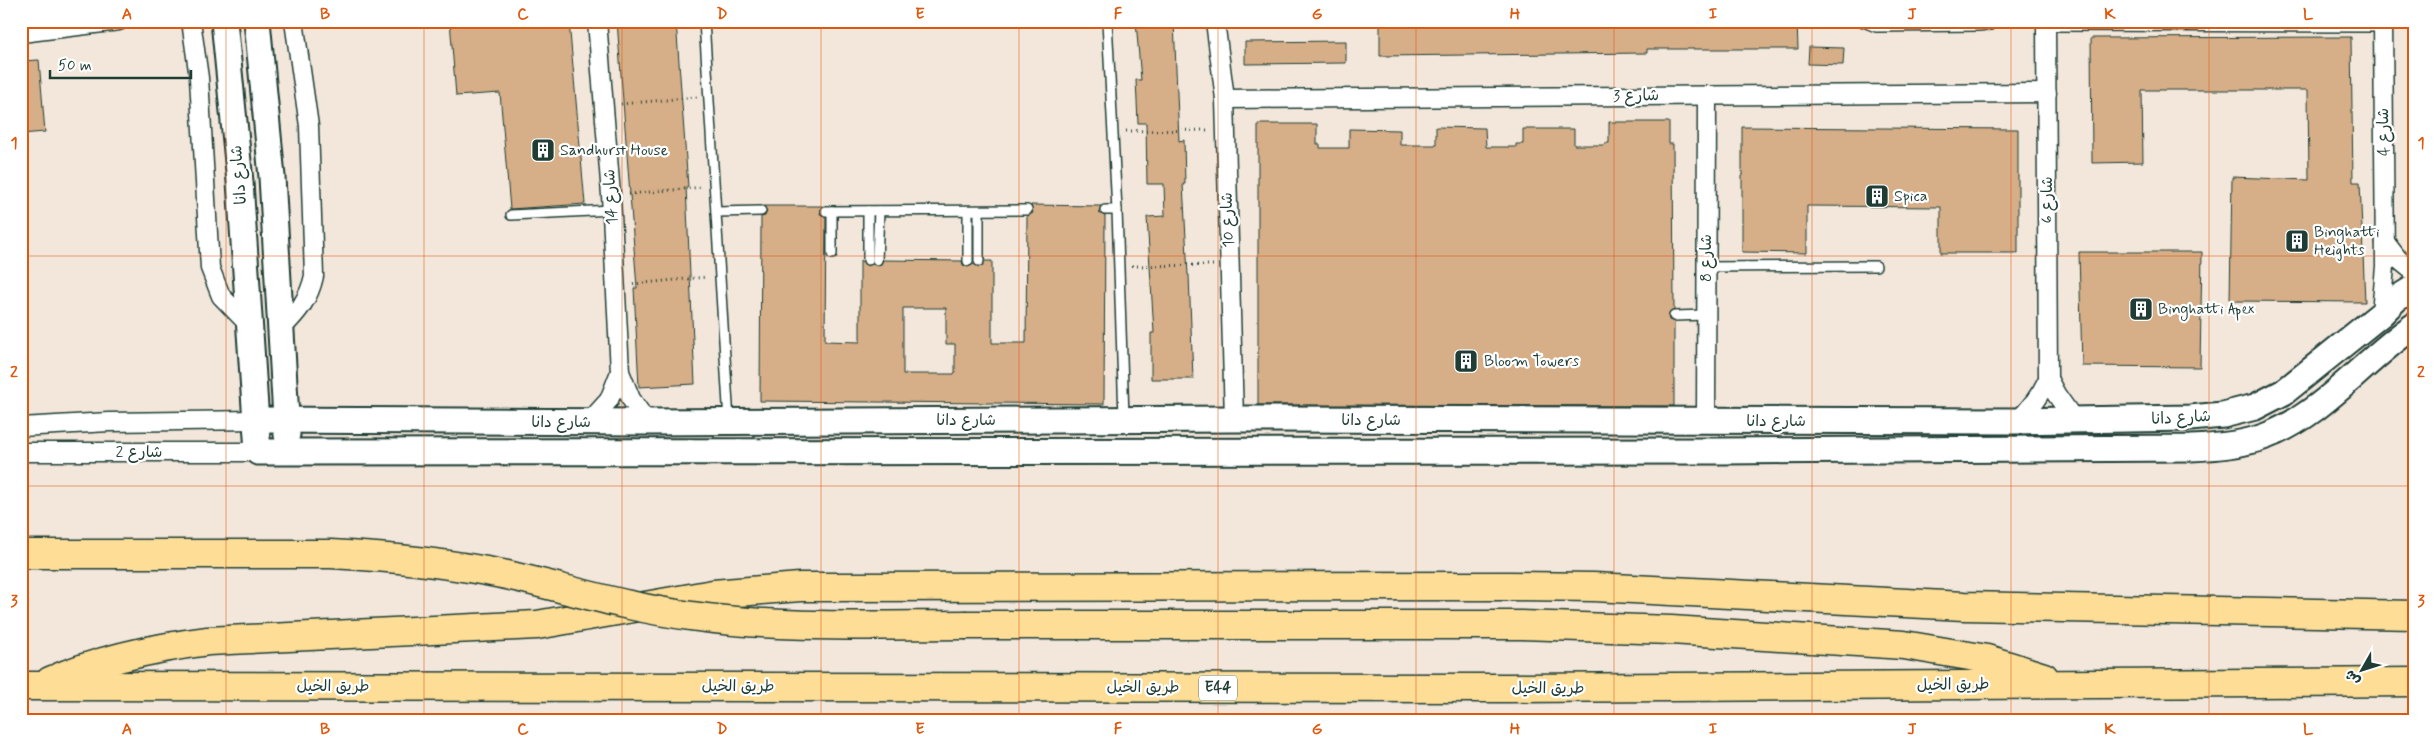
<svg xmlns="http://www.w3.org/2000/svg" width="2435" height="742" font-family="Mynerve,'Playpen Sans Arabic',sans-serif">
<rect width="100%" height="100%" fill="#f3e7db"/>
<filter id="ink" filterUnits="userSpaceOnUse"><feTurbulence type="fractalNoise" baseFrequency=".02" numOctaves="2"/><feDisplacementMap in="SourceGraphic" scale="10" xChannelSelector="R" yChannelSelector="G"/><feConvolveMatrix kernelMatrix="1 2 1 2 8 2 1 2 1" color-interpolation-filters="sRGB"/></filter>
<g filter="url(#ink)">
<!-- building -->
<g fill="#d6ae87" stroke="#1f3d34" fill-rule="evenodd">
<path d="M450,21H569L585,204L510,209L500,93L456,96Z"/>
<path d="M617,21H676L688,187H686L695,384L639,387L634,288H637Z"/>
<path d="M1174,21L1179,141L1184,140L1185,184H1183L1188,275H1189L1193,379H1151V333H1154L1147,217L1165,216L1164,184H1147L1146,123H1138L1136,80H1141L1136,22Z"/>
<path d="M1380,21H1797L1798,49H1647V53L1380,56Z"/>
<path d="M2351,37L2353,182H2360L2365,302L2230,301L2232,177L2309,180L2308,90H2142L2143,162L2092,163L2091,38Z"/>
<path d="M1346,41V63L1245,64V42Z"/>
<path d="M1809,47L1844,48L1843,65L1808,64Z"/>
<path d="M39,60L45,132L21,134V61Z"/>
<path d="M1609,122H1669V144H1673L1674,310L1668,316L1669,320L1674,322V406L1258,405V124H1317V144H1320V148H1349V129L1400,130V145H1436V127L1485,128L1486,147H1516V144H1523V129H1574V145H1605V143H1609Z"/>
<path d="M1742,127L2018,129V253H1941V207L1807,206V253L1742,252Z"/>
<path d="M1031,205L1101,206L1099,213L1105,216L1104,404L760,401L761,217L765,216L767,211L764,206H822L820,214L826,217L825,341L860,342V260L868,266L872,264L879,266L883,260L962,261L963,265L968,267L974,264L979,267L985,261H992V343H1026L1027,216L1033,213ZM903,308H946V344H955V374H903Z"/>
<path d="M2079,252H2202L2200,367L2082,366Z"/>
</g>
<g fill="none" stroke-linecap="round" stroke-linejoin="round">
<!-- lane casing -->
<g stroke="#1f3d34" stroke-width="12">
<g id="lane">
<path d="M704,21L729,421"/>
<path d="M1107,21L1117,210L1124,417"/>
<path d="M1861,21L1876,27L1978,26L1990,25L1995,21"/>
<path d="M2047,26L2383,27"/>
<path d="M1105,210H1117"/>
<path d="M826,211L1027,210"/>
<path d="M968,211V261"/>
<path d="M979,211V261"/>
<path d="M716,212L761,211"/>
<path d="M511,215L612,210"/>
<path d="M832,254V211"/>
<path d="M868,260V211"/>
<path d="M877,260L879,211"/>
<path d="M1706,267L1876,266"/>
<path d="M1674,316L1706,315"/>
</g>
</g>
<!-- street casing -->
<g stroke="#1f3d34" stroke-width="21">
<g id="street">
<path d="M191,21L199,78L210,268L221,296L251,327"/>
<path d="M597,21L611,195L620,372L631,399L647,422"/>
<path d="M1215,21L1225,99L1234,419"/>
<path d="M21,33L119,21"/>
<path d="M1225,99L2047,93"/>
<path d="M2385,242L2398,259L2414,272"/>
<path d="M2381,314L2385,266L2383,21"/>
<path d="M282,328C298,312 309,299 314,276L309,126L294,21"/>
<path d="M2048,379L2056,394L2075,421"/>
<path d="M1706,421L1707,95"/>
<path d="M2017,421C2031,408 2040,396 2048,379L2046,21"/>
<path d="M589,422L609,400L620,372"/>
<path d="M21,427L109,422L256,420"/>
<path d="M21,452H258"/>
</g>
</g>
<!-- secondary casing -->
<g stroke="#1f3d34" stroke-width="29">
<g id="secondary">
<path d="M224,21L240,182L258,452L1719,451L2191,448C2216,447 2242,445 2266,436C2324,414 2364,360 2414,326"/>
<path d="M257,21L272,177L287,435"/>
<path d="M256,420L647,422L1234,419L2017,421L2190,418L2223,415L2255,407L2284,392L2381,314L2396,299L2414,288"/>
</g>
</g>
<!-- highway casing -->
<g stroke="#1f3d34" stroke-width="31">
<g id="highway">
<path d="M967,625H1521L1671,630L1904,645L1987,659L2044,677"/>
<path d="M50,681C101,659 153,648 208,641L537,625L713,594L800,587L1509,586L1594,587L1964,606L2414,615"/>
<path d="M21,686L1510,688L2414,682"/>
</g>
</g>
<!-- path -->
<g stroke="#1f3d34" stroke-width="3" stroke-dasharray="1 4" stroke-linecap="butt">
<path d="M621,104L697,97"/>
<path d="M1126,131L1210,130"/>
<path d="M629,194L703,187"/>
<path d="M1132,266L1213,265"/>
<path d="M633,284L707,277"/>
</g>
<!-- lane -->
<use href="#lane" stroke="#fff" stroke-width="9"/>
<!-- street -->
<use href="#street" stroke="#fff" stroke-width="18"/>
<!-- secondary -->
<use href="#secondary" stroke="#fff" stroke-width="25"/>
<!-- highway -->
<use href="#highway" stroke="#fedd96" stroke-width="28"/>
<!-- highway-bridge casing -->
<g stroke="#1f3d34" stroke-width="31" stroke-linecap="butt">
<path id="highway-bridge" d="M21,554H331C390,557 449,563 507,575C569,589 628,608 691,616C782,629 875,625 967,625"/>
</g>
<!-- highway-bridge -->
<use href="#highway-bridge" stroke="#fedd96" stroke-width="28"/>
</g>
</g>
<!-- grid -->
<path fill="none" stroke="#de580e" stroke-width="1" stroke-opacity="0.55" d="M226,21V721M424,21V721M622,21V721M821,21V721M1019,21V721M1218,21V721M1416,21V721M1614,21V721M1812,21V721M2011,21V721M2209,21V721M21,256H2414M21,486H2414"/>
<!-- icons -->
<defs>
<g id="building-square" transform="scale(1.25)"><rect x="-9" y="-9" width="18" height="18" rx="4" fill="#1f3d34" stroke="#fff"/><path d="M-4-6H4V6H1V3H-1V6H-4ZM-2.5-4.3h1.7v1.8h-1.7ZM.8-4.3h1.7v1.8H.8ZM-2.5-1h1.7V.8h-1.7ZM.8-1h1.7V.8H.8Z" fill="#fff"/></g>
</defs>
<g fill-rule="evenodd">
<use href="#building-square" x="543" y="150"/>
<use href="#building-square" x="1877" y="196"/>
<use href="#building-square" x="2297" y="241"/>
<use href="#building-square" x="2141" y="309"/>
<use href="#building-square" x="1466" y="361"/>
</g>
<g text-anchor="middle" dominant-baseline="central" stroke-width="4.5" stroke-linejoin="round" paint-order="stroke">
<!-- shield labels -->
<rect fill="#fff" stroke="#627771" stroke-width="1" x="1199" y="675.5" width="38" height="25" rx="4"/>
<g font-size="15" font-weight="bold" fill="#1f3d34">
<text x="1218" y="688">E44</text>
</g>
<!-- street labels -->
<g font-size="16" fill="#1f3d34" stroke="#fff">
<text transform="translate(1636 96) rotate(-1)">شارع 3</text>
<text transform="translate(2384 132) rotate(-91)">شارع 4</text>
<text transform="translate(239 175) rotate(-95)">شارع دانا</text>
<text transform="translate(611 197) rotate(-93)">شارع 14</text>
<text transform="translate(2047 200) rotate(-90)">شارع 6</text>
<text transform="translate(1228 220) rotate(-92)">شارع 10</text>
<text transform="translate(1706 258) rotate(-90)">شارع 8</text>
<text transform="translate(2181 418) rotate(-3)">شارع دانا</text>
<text x="966" y="420">شارع دانا</text>
<text x="1371" y="420">شارع دانا</text>
<text x="1776" y="421">شارع دانا</text>
<text x="561" y="422">شارع دانا</text>
<text x="139" y="452">شارع 2</text>
<text transform="translate(1953 685) rotate(-1)">طريق الخيل</text>
<text x="333" y="686">طريق الخيل</text>
<text x="738" y="686">طريق الخيل</text>
<text x="1143" y="687">طريق الخيل</text>
<text x="1548" y="688">طريق الخيل</text>
</g>
<!-- poi labels -->
<g font-size="16" fill="#1f3d34" stroke="#fff" text-anchor="start">
<text x="560" y="150">Sandhurst House</text>
<text x="1894" y="196">Spica</text>
<text x="2314" y="232">Binghatti<tspan x="2314" dy="18">Heights</tspan></text>
<text x="2158" y="309">Binghatti Apex</text>
<text x="1484" y="361">Bloom Towers</text>
</g>
</g>
<!-- margin -->
<rect width="2435" height="742" fill="none" stroke="#fff" stroke-width="55"/>
<!-- north arrow -->
<g transform="translate(2362 670) rotate(231)" stroke="#ffffff" stroke-width="4" paint-order="stroke">
<path d="M0-4L9 19L0 12L-9 19Z" fill="#1f3d34"/>
<text y="-8" font-size="14" font-weight="bold" text-anchor="middle" fill="#1f3d34">ش</text>
</g>
<!-- scale -->
<path d="M50 70v8h141v-8" fill="none" stroke="#1f3d34" stroke-width="2.5"/>
<text x="58" y="70" font-size="15" fill="#1f3d34" stroke="#ffffff" stroke-width="4" paint-order="stroke">50 m</text>
<rect x="28" y="28" width="2380" height="686" fill="none" stroke="#de580e" stroke-width="2"/>
<g font-size="16" text-anchor="middle" font-weight="bold" fill="#de580e">
<text x="127" y="19">A</text>
<text x="325" y="19">B</text>
<text x="523" y="19">C</text>
<text x="722" y="19">D</text>
<text x="920" y="19">E</text>
<text x="1118" y="19">F</text>
<text x="1317" y="19">G</text>
<text x="1515" y="19">H</text>
<text x="1713" y="19">I</text>
<text x="1912" y="19">J</text>
<text x="2110" y="19">K</text>
<text x="2308" y="19">L</text>
<text x="14" y="148">1</text>
<text x="2421" y="148">1</text>
<text x="14" y="377">2</text>
<text x="2421" y="377">2</text>
<text x="14" y="606">3</text>
<text x="2421" y="606">3</text>
<text x="127" y="734">A</text>
<text x="325" y="734">B</text>
<text x="523" y="734">C</text>
<text x="722" y="734">D</text>
<text x="920" y="734">E</text>
<text x="1118" y="734">F</text>
<text x="1317" y="734">G</text>
<text x="1515" y="734">H</text>
<text x="1713" y="734">I</text>
<text x="1912" y="734">J</text>
<text x="2110" y="734">K</text>
<text x="2308" y="734">L</text>
</g>
</svg>
